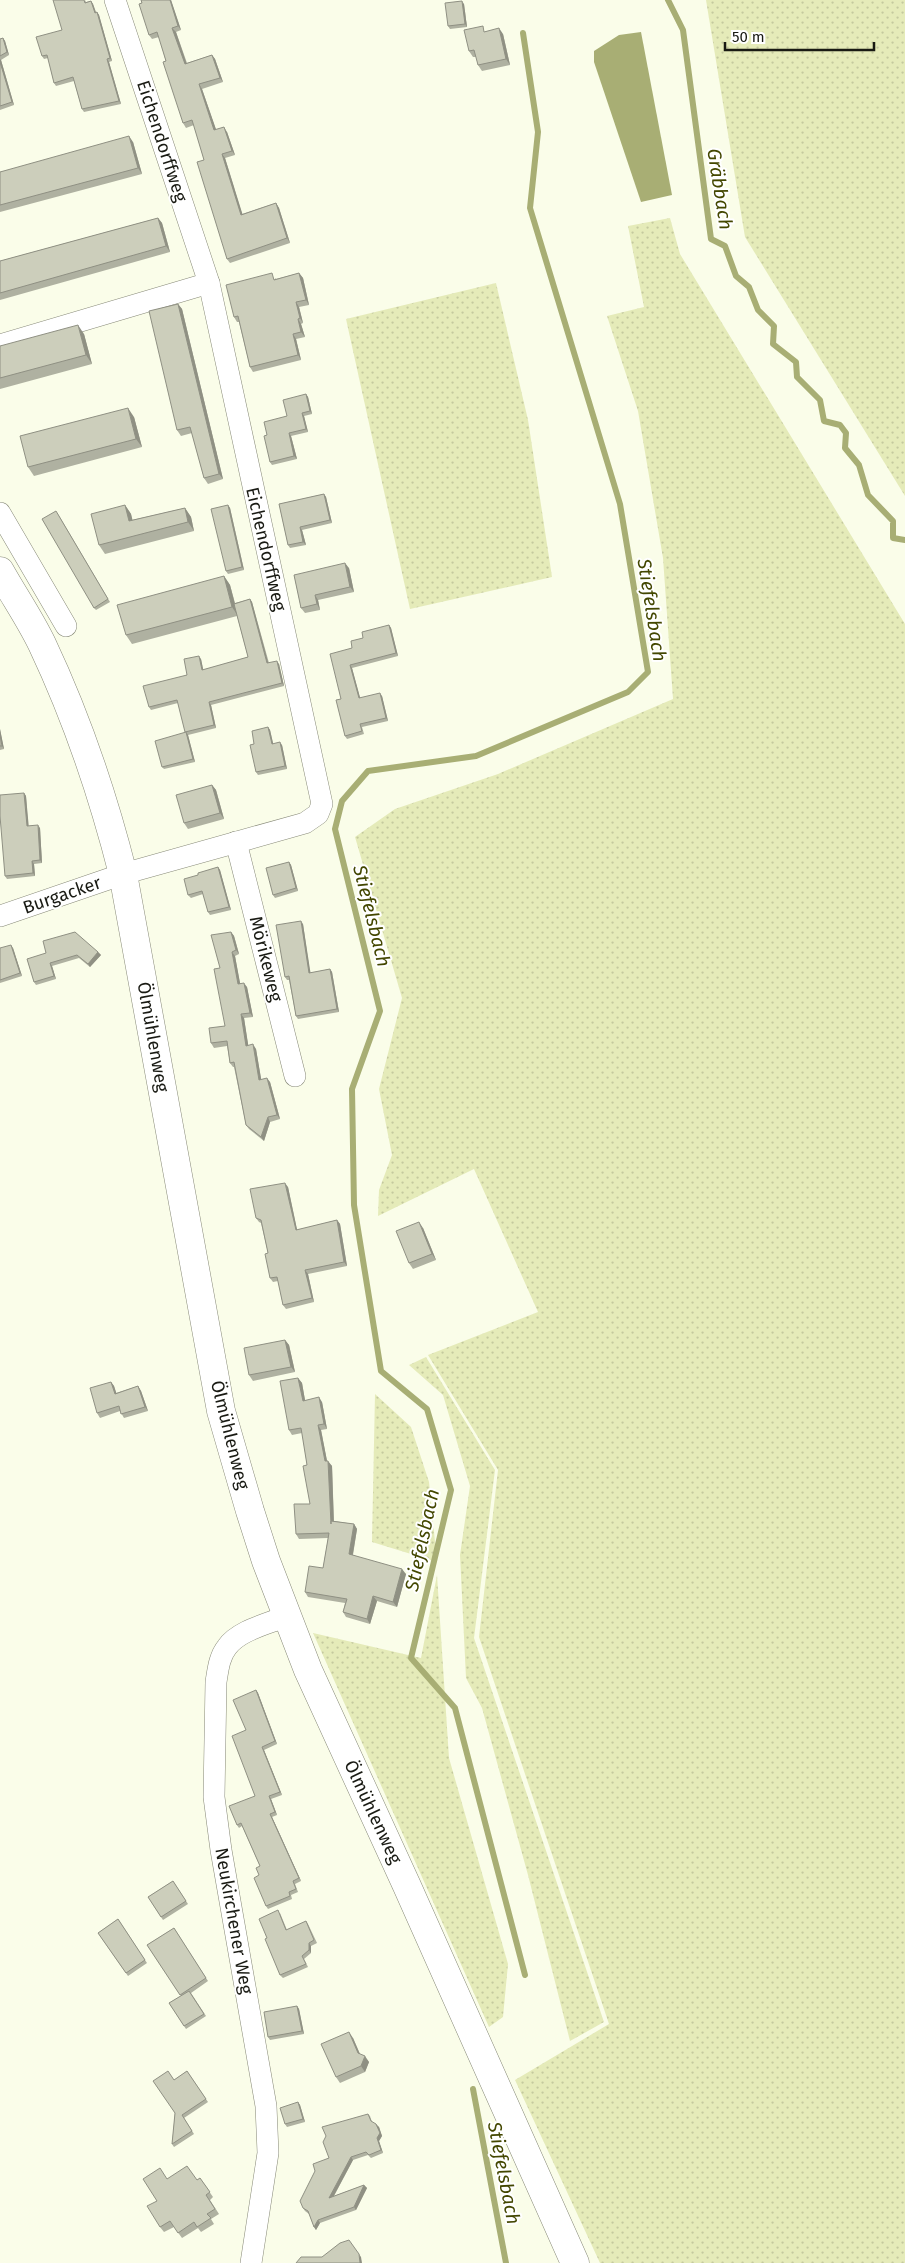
<svg xmlns="http://www.w3.org/2000/svg" width="905" height="2263" font-family="'Fira Sans',sans-serif">
<defs>
<pattern id="grass-dots" width="8" height="8" patternUnits="userSpaceOnUse" patternTransform="scale(1.25)"><rect width="8" height="8" fill="#e5ebb9"/><path d="M2 2h.1M6 6h.1" fill="none" stroke="#c4c99e" stroke-width="1.8" stroke-linecap="round"/></pattern>
</defs>
<rect width="100%" height="100%" fill="#fafde9"/>
<!-- grass -->
<g fill="url(#grass-dots)">
<path d="M706,0H905V496L745,237Z"/>
<path d="M670,218L680,254L905,624V2263H600L515,2080L609,2024L479,1637L498,1470L428,1355L538,1312L474,1169L378,1216L379,1190L392,1155L379,1089L402,998L355,837L395,809L498,774L673,699L663,558L638,411L607,316L644,307L628,226Z"/>
<path d="M496,283L528,420L552,577L410,609L346,319Z"/>
<path d="M426,1357L495,1470L474,1638L604,2022L570,2041L528,1875L482,1708L466,1678L460,1555L470,1486L443,1395L409,1365Z"/>
<path d="M375,1394L411,1427L429,1482L437,1562L372,1542Z"/>
<path d="M437,1575L449,1758L508,1964L503,2017L489,2027L313,1633L421,1658Z"/>
</g>
<!-- water -->
<path fill="#a8ae74" d="M641,32L672,195L641,202L594,62V51L619,35Z"/>
<g fill="none" stroke-linecap="round" stroke-linejoin="round">
<!-- stream -->
<g stroke="#a8ae74" stroke-width="6">
<path d="M668,0L683,30L711,239L725,246L736,276L749,287L758,310L774,326L773,344L796,362L797,377L820,400L824,421L840,425L846,433L845,448L859,465L868,495L893,521V538L905,540"/>
<path d="M523,33L538,132L530,208L620,504L648,672L628,692L476,756L368,771L342,801L335,829L380,1011L352,1089L354,1205L381,1371L427,1409L451,1490L411,1658L455,1708L525,1975"/>
<path d="M473,2089L506,2263"/>
</g>
<!-- minor casing -->
<g stroke="#878978" stroke-width="22">
<g id="minor">
<path d="M0,345L209,283"/>
<path d="M0,513L66,626"/>
<path d="M236,842L295,1076"/>
<path d="M0,916L123,874L305,823L318,814L322,804L209,283L115,0"/>
<path d="M251,2263L268,2153L266,2106L221,1850L214,1797L216,1682C218,1670 219,1657 227,1647C239,1630 268,1624 287,1616"/>
</g>
</g>
<!-- secondary casing -->
<g stroke="#878978" stroke-width="29">
<path id="secondary" d="M0,571C14,596 30,619 42,644C77,718 103,795 123,874L221,1411L250,1511L266,1561L308,1670L407,1886L575,2263"/>
</g>
<!-- minor -->
<use href="#minor" stroke="#fff" stroke-width="21"/>
<!-- secondary -->
<use href="#secondary" stroke="#fff" stroke-width="28"/>
</g>
<!-- wall -->
<g fill="#afb1a1">
<path d="M85,0L86,2L91,1L93,4L96,12H97L99,15L112,61L109,62L121,104L84,112L82,109L74,81L56,86L54,83L48,58L44,59L42,56Z"/>
<path d="M141,0H171L181,30L176,32L187,63L212,55L215,59L223,82L202,89L216,130L227,132L235,155L225,158L242,214L276,203L279,208L290,243L230,263L227,259L204,160L194,125L186,128L183,123L159,37L152,39L149,35Z"/>
<path d="M464,4L467,27L450,29L448,26Z"/>
<path d="M486,31L503,34L510,65L482,71L478,65L476,57H473L469,51Z"/>
<path d="M3,38L5,41L9,55L1,60L14,105L0,110V39Z"/>
<path d="M133,142L142,174L0,212V172Z"/>
<path d="M158,218L162,223L170,252L0,300V261Z"/>
<path d="M299,273L303,278L309,305L299,307L303,323L301,324L305,337L296,339L301,360L253,372L250,367L239,322H237L234,317L276,278V279Z"/>
<path d="M178,304L182,309L223,479L208,484L204,478L192,433L181,436L177,430Z"/>
<path d="M84,334L92,364L0,389V346Z"/>
<path d="M306,394L308,397L312,414L304,416L308,432L291,436L297,459L272,465L270,462L267,435L287,416Z"/>
<path d="M134,417L142,447L34,476L28,467Z"/>
<path d="M324,494L326,497L332,523L302,530L306,545L290,548L288,545L279,504Z"/>
<path d="M125,505L131,514L132,520L185,508L191,517L194,531L105,554L99,545Z"/>
<path d="M228,505L230,508L244,570L228,574L226,571Z"/>
<path d="M58,514L110,602L96,610L94,608Z"/>
<path d="M349,568L354,592L318,600L320,610L305,613L301,608L294,575Z"/>
<path d="M224,576L230,585L235,603L250,599L252,602L269,663L279,664L284,686L211,705L216,728L188,735L195,762L164,769L162,767L186,732L178,703L151,710L149,707L187,675L201,659L203,670L248,657L237,616L132,644L126,635Z"/>
<path d="M389,625L391,628L398,656L352,668L360,698L382,696L388,721L362,727L364,734L347,739L345,736L341,699L352,648L363,638Z"/>
<path d="M268,727L270,730L273,744L282,745L287,769L258,775L256,772L254,744Z"/>
<path d="M0,729L4,749L0,750Z"/>
<path d="M212,785L216,790L224,819L188,829L184,823Z"/>
<path d="M24,793L26,796L28,826L40,828L42,863L34,864L35,876L7,879L5,876Z"/>
<path d="M289,862L291,865L298,891L275,898L273,895Z"/>
<path d="M218,867L220,870L231,910L210,915L208,912L203,894L191,898L188,895L198,875Z"/>
<path d="M303,924L310,973L330,969L332,972L339,1012L298,1019L296,1016L289,980H287L285,977Z"/>
<path d="M231,932L234,936L239,954L235,956L240,984L247,987L253,1017L244,1018L248,1045L256,1049L261,1079L270,1082L280,1119L270,1122L264,1141L249,1129L246,1125L234,1067H233L230,1063L227,1046L214,1048L211,1043L225,1026L220,968Z"/>
<path d="M0,948H13L22,976L0,983Z"/>
<path d="M98,952L101,955L90,967L79,958L52,966L56,979L36,985L34,982L27,959Z"/>
<path d="M288,1187L297,1230L337,1220L340,1224L347,1266L308,1274L314,1302L286,1309L283,1305L278,1281L273,1282L270,1278L268,1253L261,1223L259,1222L256,1218Z"/>
<path d="M423,1228L436,1260L413,1269L409,1263Z"/>
<path d="M285,1340L289,1345L295,1372L253,1381L249,1375Z"/>
<path d="M298,1378L302,1383L305,1400L322,1402L327,1429L321,1430L327,1461L332,1466L334,1521L354,1524L357,1529L353,1555L406,1574L397,1607L377,1601L370,1624L346,1617L343,1612L345,1603L308,1597L305,1592L323,1568L328,1538L299,1539L296,1534L310,1504L307,1465L302,1433L292,1435L289,1430Z"/>
<path d="M111,1382L114,1386L116,1393L138,1386L141,1391L148,1411L124,1418L120,1411L100,1418L97,1413Z"/>
<path d="M256,1690L258,1693L277,1744L264,1750L282,1795L271,1799L277,1815L272,1817L301,1881L295,1884L298,1892L291,1895L292,1899L268,1909L266,1906L259,1875L260,1866L242,1826L239,1828L237,1825L255,1796L246,1730Z"/>
<path d="M173,1881L188,1904L163,1920L148,1897Z"/>
<path d="M280,1913L287,1930L306,1921L308,1924L317,1943L311,1946V1953L304,1959L308,1967L283,1978L280,1975L267,1938Z"/>
<path d="M118,1919L147,1963L128,1976L98,1933Z"/>
<path d="M174,1928L208,1981L191,1993L206,2016L186,2029L169,2003L181,1996L147,1945Z"/>
<path d="M297,2006L299,2009L304,2034L270,2040L268,2037Z"/>
<path d="M353,2038L360,2054L369,2062L365,2072L340,2083L336,2077Z"/>
<path d="M187,2071L208,2102L184,2118L194,2134L174,2147L172,2144L175,2113L174,2080Z"/>
<path d="M298,2102L300,2105L305,2122L287,2127L285,2124Z"/>
<path d="M368,2114L370,2116L372,2122L379,2127L382,2136L379,2141L383,2153L371,2158L368,2155L353,2160L334,2196L364,2185L367,2188L356,2210L320,2223L316,2230L314,2227L309,2214L305,2211L303,2208L329,2158Z"/>
<path d="M200,2178L213,2197L210,2200L219,2214L211,2219L214,2224L201,2232L198,2228L182,2238L174,2227L164,2232L160,2227L157,2201L167,2179L197,2180Z"/>
</g>
<!-- shaded-wall -->
<g fill="#8f9083">
<path d="M170,0H171L181,30L178,26Z"/>
<path d="M91,1L93,4L97,16L95,13Z"/>
<path d="M462,1L464,4L467,27L465,24Z"/>
<path d="M97,12L99,15L112,61L110,58Z"/>
<path d="M172,28L176,32L188,68L185,64Z"/>
<path d="M499,28L503,34L510,65L506,59Z"/>
<path d="M3,38L5,41L9,55L7,52Z"/>
<path d="M212,55L215,59L223,82L220,78Z"/>
<path d="M0,59L1,60L14,105L12,102L0,62Z"/>
<path d="M107,59L109,62L121,104L119,101Z"/>
<path d="M199,84L202,89L218,135L214,130Z"/>
<path d="M224,127L227,132L235,155L232,151Z"/>
<path d="M129,136L133,142L142,174L138,168Z"/>
<path d="M222,154L225,158L244,219L241,215Z"/>
<path d="M276,203L279,208L290,243L287,238Z"/>
<path d="M158,218L162,223L170,252L166,246Z"/>
<path d="M299,273L303,278L309,305L306,300Z"/>
<path d="M296,302L299,307L303,323L300,318Z"/>
<path d="M178,304L182,309L223,479L219,474Z"/>
<path d="M298,319L301,324L305,337L301,332Z"/>
<path d="M78,325L84,334L92,364L86,355Z"/>
<path d="M293,334L296,339L301,360L298,355Z"/>
<path d="M306,394L308,397L312,414L310,411Z"/>
<path d="M128,408L134,417L142,447L136,439Z"/>
<path d="M302,413L304,416L308,432L306,429Z"/>
<path d="M289,433L291,436L297,459L294,456Z"/>
<path d="M324,494L326,497L332,523L330,520Z"/>
<path d="M125,505L131,514L135,530L129,521Z"/>
<path d="M228,505L230,508L244,570L242,567Z"/>
<path d="M185,508L191,517L194,531L188,522Z"/>
<path d="M300,527L302,530L306,545L303,542Z"/>
<path d="M345,563L349,568L354,592L350,587Z"/>
<path d="M224,576L230,585L238,616L232,607Z"/>
<path d="M315,595L318,600L320,610L317,604Z"/>
<path d="M250,599L252,602L269,666L267,663Z"/>
<path d="M389,625L391,628L398,656L396,653Z"/>
<path d="M199,656L201,659L204,673L202,670Z"/>
<path d="M277,661L279,664L284,686L282,683Z"/>
<path d="M350,665L352,668L361,701L359,698Z"/>
<path d="M380,693L382,696L388,721L386,718Z"/>
<path d="M209,702L211,705L216,728L214,725Z"/>
<path d="M268,727L270,730L274,747L272,744Z"/>
<path d="M0,729L4,749L2,746L0,735Z"/>
<path d="M186,732L188,735L195,762L193,759Z"/>
<path d="M280,742L282,745L287,769L285,766Z"/>
<path d="M212,785L216,790L224,819L220,813Z"/>
<path d="M24,793L26,796L29,829L27,826Z"/>
<path d="M38,825L40,828L42,863L40,860Z"/>
<path d="M32,861L34,864L35,876L33,873Z"/>
<path d="M289,862L291,865L298,891L296,888Z"/>
<path d="M218,867L220,870L231,910L229,907Z"/>
<path d="M301,921L303,924L311,976L309,973Z"/>
<path d="M231,932L234,936L239,954L236,950Z"/>
<path d="M11,945L13,948L22,976L20,973Z"/>
<path d="M98,952L101,955L90,967L88,964Z"/>
<path d="M232,952L235,956L241,988L238,984Z"/>
<path d="M50,963L52,966L56,979L54,976Z"/>
<path d="M330,969L332,972L339,1012L337,1009Z"/>
<path d="M244,983L247,987L253,1017L250,1013Z"/>
<path d="M241,1014L244,1018L249,1050L246,1046Z"/>
<path d="M253,1044L256,1049L262,1084L259,1080Z"/>
<path d="M267,1078L270,1082L280,1119L277,1115Z"/>
<path d="M268,1117L270,1122L264,1141L261,1137Z"/>
<path d="M285,1183L288,1187L298,1234L296,1230Z"/>
<path d="M337,1220L340,1224L347,1266L344,1262Z"/>
<path d="M419,1222L423,1228L436,1260L432,1254Z"/>
<path d="M305,1270L308,1274L314,1302L312,1298Z"/>
<path d="M285,1340L289,1345L295,1372L291,1367Z"/>
<path d="M298,1378L302,1383L306,1406L303,1401Z"/>
<path d="M111,1382L114,1386L118,1398L115,1394Z"/>
<path d="M138,1386L141,1391L148,1411L145,1407Z"/>
<path d="M319,1397L322,1402L327,1429L324,1424Z"/>
<path d="M318,1425L321,1430L328,1466L325,1461Z"/>
<path d="M328,1461L332,1466L334,1529L331,1524Z"/>
<path d="M354,1524L357,1529L352,1559L349,1554Z"/>
<path d="M402,1569L406,1574L397,1607L393,1602Z"/>
<path d="M373,1596L377,1601L370,1624L367,1619Z"/>
<path d="M256,1690L258,1693L277,1744L275,1741Z"/>
<path d="M262,1747L264,1750L282,1795L280,1792Z"/>
<path d="M269,1796L271,1799L277,1815L275,1812Z"/>
<path d="M270,1814L272,1817L301,1881L299,1878Z"/>
<path d="M309,1943L311,1946V1953L309,1950Z"/>
<path d="M297,2006L299,2009L304,2034L302,2031Z"/>
<path d="M349,2032L353,2038L362,2059L358,2053Z"/>
<path d="M365,2056L369,2062L365,2072L361,2066Z"/>
<path d="M298,2102L300,2105L305,2122L303,2119Z"/>
<path d="M376,2124L379,2127L382,2136L379,2141L383,2153L381,2150L377,2138Z"/>
<path d="M351,2157L353,2160L331,2201L329,2198Z"/>
<path d="M364,2185L367,2188L356,2210L354,2207Z"/>
<path d="M318,2220L320,2223L316,2230L314,2227Z"/>
<path d="M359,2254L361,2257L362,2263H360Z"/>
</g>
<!-- building -->
<g fill="#cccebb" stroke="#8f9083">
<path d="M53,0H84L85,3L91,1L95,13L97,12L110,58L107,59L119,101L82,109L73,77L54,83L47,55L42,56L36,37L62,30Z"/>
<path d="M141,0H170L178,26L172,28L185,64L212,55L220,78L199,84L214,130L224,127L232,151L222,154L241,215L276,203L287,238L227,259L197,162L204,160L192,120L183,123L163,62L166,61L157,32L149,35L139,4L142,3Z"/>
<path d="M462,1L465,24L448,26L445,3Z"/>
<path d="M483,26L484,32L499,28L506,59L478,65L474,50L469,51L464,30Z"/>
<path d="M3,38L7,52L0,56V39Z"/>
<path d="M0,62L12,102L0,106Z"/>
<path d="M129,136L138,168L0,205V172Z"/>
<path d="M158,218L166,246L0,293V261Z"/>
<path d="M272,273L274,280L299,273L306,300L296,302L300,318L298,319L301,332L293,334L298,355L250,367L238,316L234,317L226,285Z"/>
<path d="M178,304L219,474L204,478L190,427L177,430L149,311Z"/>
<path d="M78,325L86,355L0,378V346Z"/>
<path d="M306,394L310,411L302,413L306,429L289,433L294,456L270,462L264,436L267,435L264,422L287,416L283,400Z"/>
<path d="M128,408L136,439L28,467L20,436Z"/>
<path d="M324,494L330,520L300,527L303,542L288,545L279,504Z"/>
<path d="M125,505L129,521L185,508L188,522L99,545L91,514Z"/>
<path d="M228,505L242,567L226,571L211,509Z"/>
<path d="M56,511L108,599L94,608L42,519Z"/>
<path d="M345,563L350,587L315,595L317,604L301,608L294,575Z"/>
<path d="M224,576L232,607L126,635L117,605Z"/>
<path d="M250,599L267,663L277,661L282,683L209,702L214,725L185,732L177,700L149,707L143,686L187,675L184,659L199,656L202,670L248,657L234,604Z"/>
<path d="M389,625L396,653L350,665L359,698L380,693L386,718L360,724L362,731L345,736L336,700L341,699L330,654L352,648L351,641L363,638L362,632Z"/>
<path d="M268,727L272,744L280,742L285,766L256,772L250,745L254,744L252,731Z"/>
<path d="M186,732L193,759L162,767L155,741Z"/>
<path d="M0,735L2,746H0Z"/>
<path d="M212,785L220,813L184,823L176,795Z"/>
<path d="M24,793L27,826L38,825L40,860L32,861L33,873L5,876L0,816V795Z"/>
<path d="M289,862L296,888L273,895L266,868Z"/>
<path d="M218,867L229,907L208,912L202,891L188,895L184,879L198,875V873Z"/>
<path d="M301,921L309,973L330,969L337,1009L296,1016L289,976L285,977L276,925Z"/>
<path d="M75,932L98,952L88,964L77,955L50,963L54,976L34,982L27,959L46,953L43,941Z"/>
<path d="M231,932L236,950L232,952L238,984L244,983L250,1013L241,1014L246,1046L253,1044L259,1080L267,1078L277,1115L268,1117L261,1137L246,1125L234,1062L230,1063L227,1041L211,1043L209,1028L225,1026L214,969L220,968L211,935Z"/>
<path d="M11,945L20,973L0,980V948Z"/>
<path d="M285,1183L296,1230L337,1220L344,1262L305,1270L312,1298L283,1305L277,1277L270,1278L265,1254L268,1253L261,1220L256,1218L250,1189Z"/>
<path d="M419,1222L432,1254L409,1263L396,1231Z"/>
<path d="M285,1340L291,1367L249,1375L244,1348Z"/>
<path d="M298,1378L303,1401L319,1397L324,1424L318,1425L325,1461H328L331,1524V1521L354,1524L349,1554L402,1569L393,1602L373,1596L367,1619L343,1612L347,1599L305,1592L309,1566L323,1568L329,1533L296,1534L294,1504H310L303,1466L307,1465L301,1428L289,1430L280,1381Z"/>
<path d="M111,1382L115,1394L138,1386L145,1407L121,1414L119,1406L97,1413L90,1388Z"/>
<path d="M256,1690L275,1741L262,1747L280,1792L269,1796L275,1812L270,1814L299,1878L293,1881L296,1889L289,1892L290,1896L266,1906L254,1878L259,1875L256,1868L260,1866L241,1823L237,1825L229,1806L255,1796L232,1736L246,1730L233,1700Z"/>
<path d="M173,1881L186,1901L161,1917L148,1897Z"/>
<path d="M278,1910L286,1930L306,1921L314,1940L309,1943V1950L302,1956L306,1964L280,1975L265,1939L267,1938L259,1919Z"/>
<path d="M118,1919L145,1960L126,1973L98,1933Z"/>
<path d="M174,1928L206,1978L180,1995L147,1945Z"/>
<path d="M189,1991L204,2014L184,2026L169,2003Z"/>
<path d="M297,2006L302,2031L268,2037L264,2012Z"/>
<path d="M349,2032L358,2053L365,2056L361,2066L336,2077L321,2044Z"/>
<path d="M168,2071L174,2080L187,2071L206,2099L182,2115L192,2131L172,2144L175,2113L153,2081Z"/>
<path d="M298,2102L303,2119L285,2124L280,2108Z"/>
<path d="M368,2114L371,2121L376,2124L380,2133L377,2138L381,2150L369,2155L366,2152L351,2157L329,2198L364,2185L354,2207L318,2220L314,2227L308,2211L303,2208L300,2201L315,2171L313,2164L329,2158L323,2142L326,2136L322,2127Z"/>
<path d="M187,2166L197,2180L200,2178L210,2192L206,2195L215,2209L207,2214L211,2218L197,2227L194,2222L178,2233L170,2221L160,2227L147,2206L157,2201L143,2179L160,2168L167,2179Z"/>
<path d="M349,2240L359,2254L360,2263H296L301,2257H322L340,2243Z"/>
</g>
<g text-anchor="middle" dominant-baseline="central" stroke-width="4" stroke-linejoin="round" paint-order="stroke">
<!-- street labels -->
<g font-size="18" fill="#191a13" stroke="#fff">
<text transform="translate(162 141) rotate(72)">Eichendorffweg</text>
<text transform="translate(266 549) rotate(77)">Eichendorffweg</text>
<text transform="translate(62 895) rotate(-19)">Burgacker</text>
<text transform="translate(266 959) rotate(76)">Mörikeweg</text>
<text transform="translate(153 1037) rotate(80)">Ölmühlenweg</text>
<text transform="translate(230 1435) rotate(76)">Ölmühlenweg</text>
<text transform="translate(373 1812) rotate(65)">Ölmühlenweg</text>
<text transform="translate(234 1921) rotate(80)">Neukirchener Weg</text>
</g>
<!-- water labels -->
<g font-size="19" font-style="italic" fill="#434700" stroke="#fff">
<text transform="translate(720 189) rotate(81)">Gräbbach</text>
<text transform="translate(652 610) rotate(81)">Stiefelsbach</text>
<text transform="translate(372 916) rotate(76)">Stiefelsbach</text>
<text transform="translate(422 1540) rotate(-78)">Stiefelsbach</text>
<text transform="translate(504 2173) rotate(79)">Stiefelsbach</text>
</g>
</g>
<!-- scale -->
<path d="M725 42v8h149v-8" fill="none" stroke="#191a13" stroke-width="2.5"/>
<text x="732" y="42" font-size="15" fill="#191a13" stroke="#ffffff" stroke-width="4" paint-order="stroke">50 m</text>
</svg>
